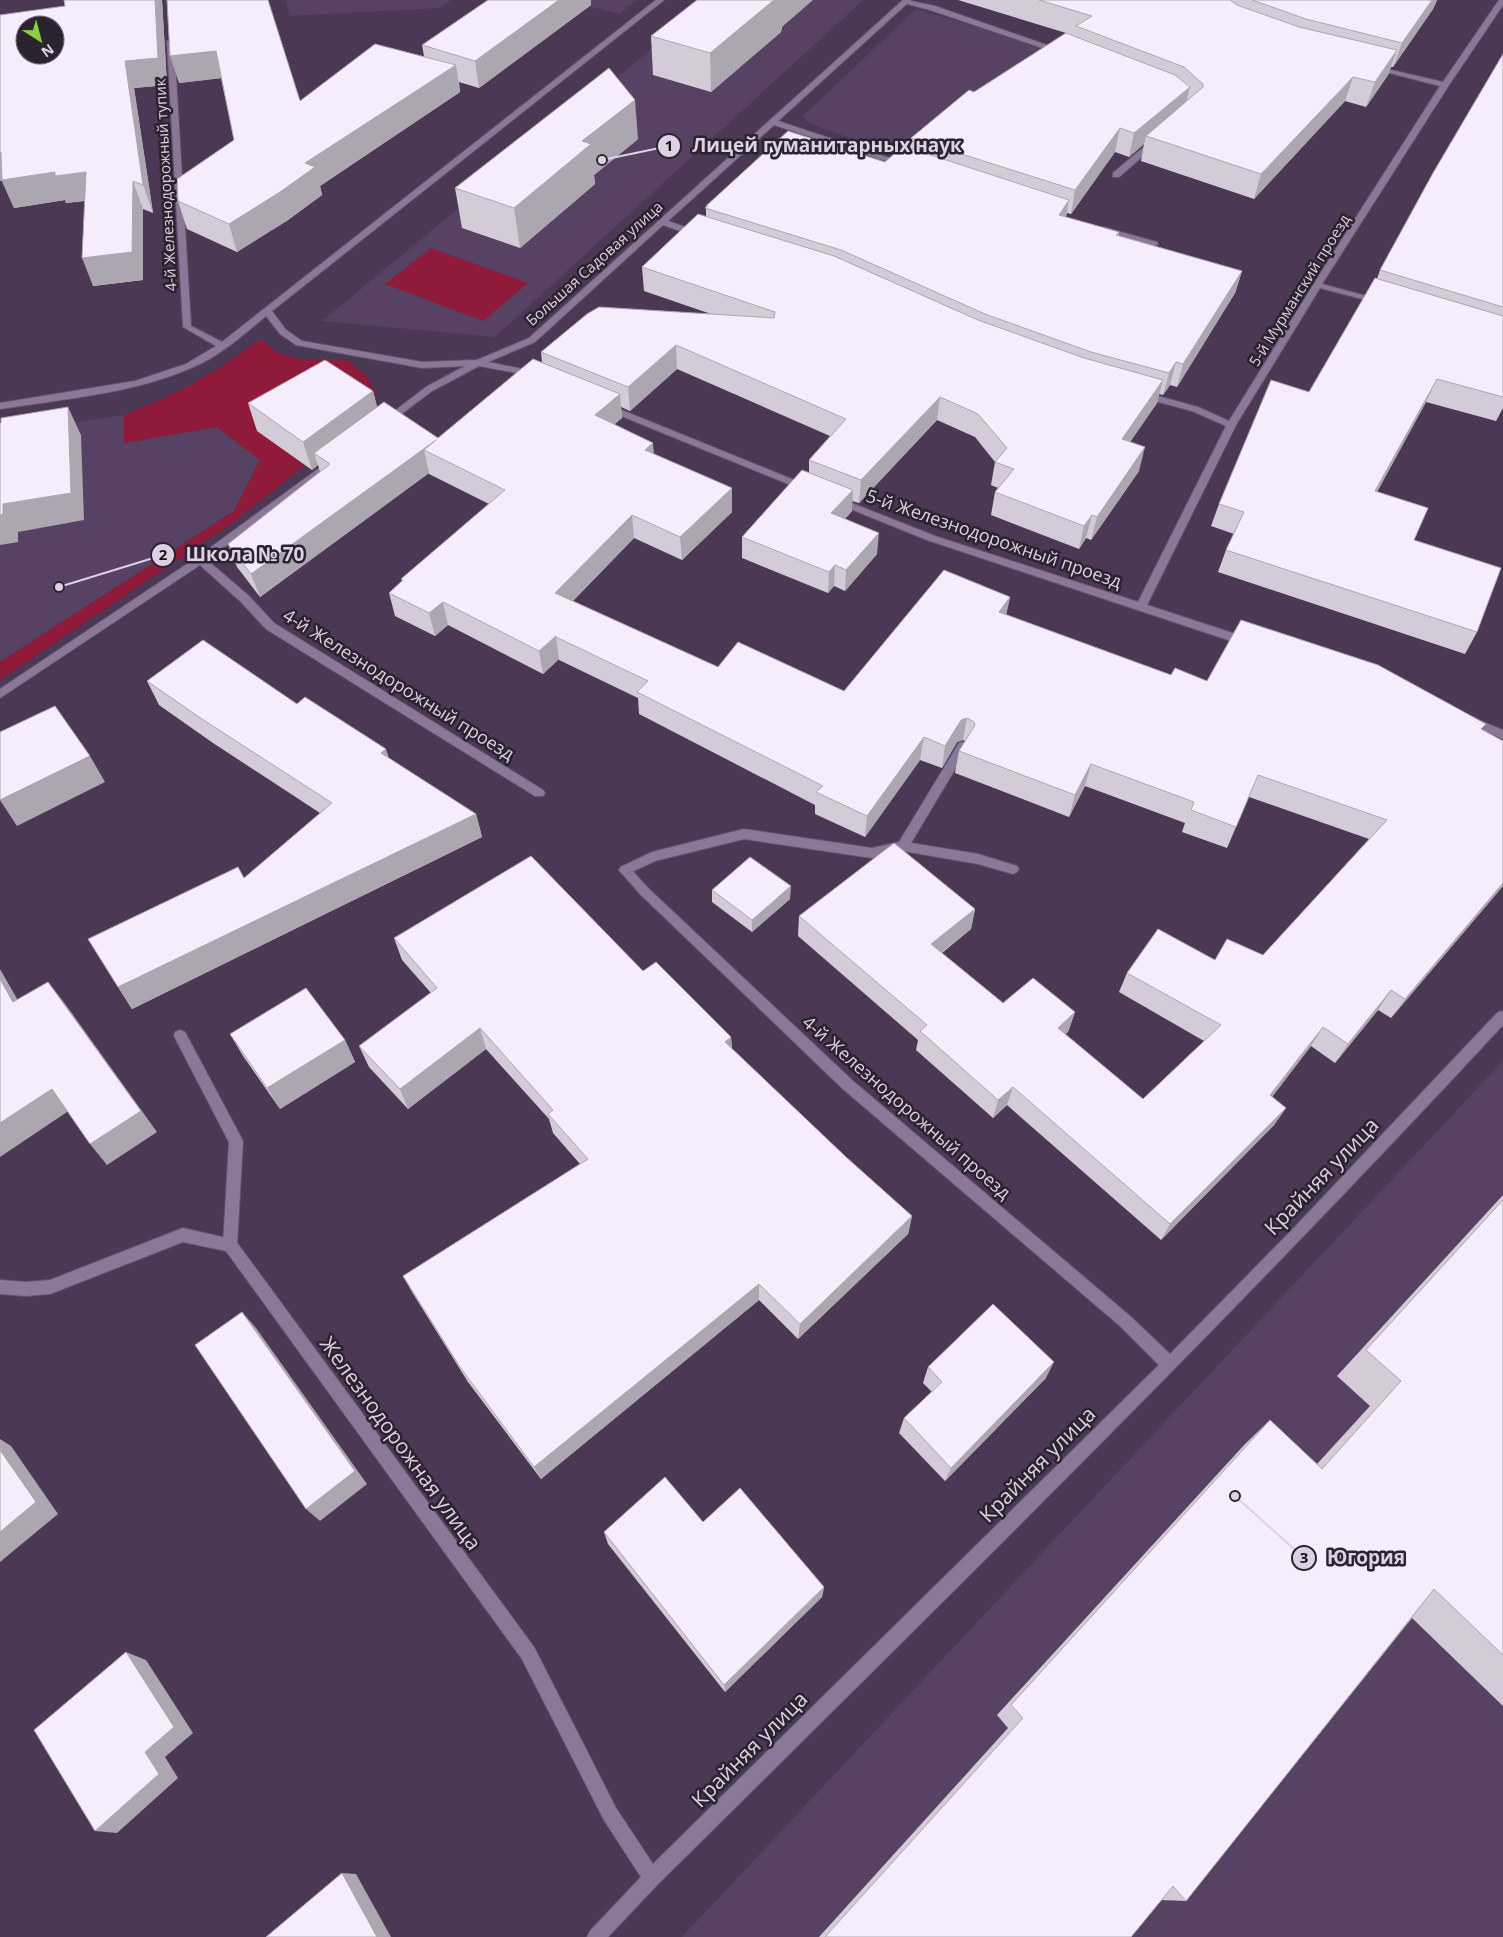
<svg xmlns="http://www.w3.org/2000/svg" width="1503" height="1937" font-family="'Open Sans',sans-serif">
<rect width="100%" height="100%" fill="#4a3855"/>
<!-- built -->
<g fill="#574263">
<path d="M286,0H451L439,8L289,16Z"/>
<path d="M566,0H637L619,14Z"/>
<path d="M711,0H863L495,337L322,321Z"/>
<path d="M916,9L1000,34L1172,98L906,158L811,124L803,116Z"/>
<path d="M124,415L125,443L217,427L260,460L234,511L0,662V433Z"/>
<path d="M1503,1061V1937H682Z"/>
</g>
<!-- green -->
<g fill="#8f1a39">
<path d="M431,248L528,283L483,321L385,284Z"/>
<path d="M261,339L276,352L298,359H345L366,375L376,394L369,414L231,524L0,680V662L234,511L260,460L217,427L124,443V415L179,391L218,369Z"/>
</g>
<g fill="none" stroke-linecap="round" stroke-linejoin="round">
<!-- lane casing -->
<g stroke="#64556d" stroke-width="2">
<g id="lane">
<path d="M906,0L935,6L1064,51L1057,53L930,10L904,3L902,2Z"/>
<path d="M1152,140L1159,142L1119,177H1113V173Z"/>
<path d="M963,742L969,746L911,843L978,854L1017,866L1019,869L1017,872L1013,874L978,864L903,851L872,858L744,839L655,861L625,875L621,873L619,870L621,867L652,852L744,829L872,848L899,842L959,743Z"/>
<path d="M180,1030L185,1032L243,1141L237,1245L235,1250L230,1252L225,1250L223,1245L229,1142L174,1036L175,1032Z"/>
</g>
</g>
<!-- street casing -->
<g stroke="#64556d" stroke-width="2">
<g id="street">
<path d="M656,0H664L272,311L286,330L302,341L422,362L477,360L529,338L903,0H911L778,121L908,164L901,166L774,125L668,221L700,232V236H694L663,225L535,342L488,362L522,369L536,375V379L533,380L517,373L479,366L432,391L388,424H382L380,422L426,387L465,366L422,368L296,345L280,334L266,316C243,335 219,357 191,368C131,394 64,399 0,409V403L135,381L186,364L216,346L183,327L167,41L174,43L191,326L222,342Z"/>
<path d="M1499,0H1503V5L1449,85L1322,284L1385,301L1381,304L1320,288L1236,425L1147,605L1251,639L1252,642L1251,645H1243L927,540L833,502V498H839L935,536L1138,602L1226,426L1192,411L1140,397L1138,395L1143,392L1198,407L1229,421L1323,269L1440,86L1370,68L1374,66L1443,82Z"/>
<path d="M1103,227L1157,242L1158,244L1154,247L1100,232V228Z"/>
<path d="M607,404L809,486L811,488L809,490H803L604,409V405Z"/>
<path d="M333,458L336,459V463L207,560L249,596L274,623L543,790L545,793L543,796H535L266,629L241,602L200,565L0,698V689L196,558Z"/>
<path d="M1469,716L1503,730V739L1465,723L1463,720Z"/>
<path d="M625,865L629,867L648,888L853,1081L1130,1316L1170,1354L1290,1232L1498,1012L1503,1011V1025C1230,1320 944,1601 658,1884L608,1937H587L590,1931L641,1877L604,1820L522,1659L226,1251L183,1242L50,1294L26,1296L0,1294V1280L26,1282L50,1280L183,1228L235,1240L534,1647L616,1808L653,1864L1159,1365L1120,1326L843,1089L640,894L619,870L621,867Z"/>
</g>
</g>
<!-- lane -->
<use href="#lane" fill="#8b7898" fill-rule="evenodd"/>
<!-- street -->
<use href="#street" fill="#8b7898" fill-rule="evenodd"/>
</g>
<!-- wall -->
<g fill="#d3ccd8">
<path d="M162,0L167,85L134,88L153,213L143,209V280L93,286L85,201L66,203L65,200L14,208L2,181H0V15Z"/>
<path d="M958,0H1437L1433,9L1393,67H1391L1388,75L1366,107L1345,101L1254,199L1141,161L1144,144L1129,157L1115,152L1071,214L1067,213L1066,217L1119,232L1118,236L1242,271L1235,293L1177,387L1170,385L1163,395L1159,394L1157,403L1130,442L1139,471L1091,540L1086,538L1079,549L991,515L995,492L998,488L991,485L995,462L975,437L937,420L859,503L852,501V511L845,519L877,554L845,591L834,586L828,593L742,558V537L809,472V460L830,436L677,369L630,411L621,407L622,418L614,424L654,454L732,488V512L682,560L634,538L573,601L718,667L844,691L1010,597L1006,615L1171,675L1482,730L1503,741V886L1391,1018L1378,1010L1335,1063L1311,1046L1272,1097L1286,1108L1274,1125L1161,1240L1007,1105L993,1118L916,1050L918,1040L798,936L799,916L975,909L971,929L942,953L1003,1003L1075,1012L1068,1032L1065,1034L1143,1099L1204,1041L1119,992L1127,973L1215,960L1263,955L1369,839L1249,797L1227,848L1182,832L1185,823L1085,786L1069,817L955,773L959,751L965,741L963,740L957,742L942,768L920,760L865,837L815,814V805L639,714L638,698L559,660V659L543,674L448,625L435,636L395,616L389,593L402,581L401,579L489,504L429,474V473L260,597L237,567L228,544L320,472L318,465L312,470L257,431L248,403L373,391L377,407L438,438L542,363L541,352L711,314L644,291L642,267L706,217V206L885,162L910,149L911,138L974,92L1066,33Z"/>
<path d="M268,1L300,101L424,56L422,45L591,5L479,88L459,82L460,92L320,186L322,195L288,220L237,252L187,229L178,201L234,140L221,78L179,83Z"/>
<path d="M782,27L781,32L711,92L653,75L651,36Z"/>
<path d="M1503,54V408L1496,421L1426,402L1377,492L1414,540L1477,632L1465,654L1218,572L1226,550L1234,534L1211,526L1219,504L1309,392L1377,279L1380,270Z"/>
<path d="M638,139L594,175L595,184L520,248L462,228L455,188Z"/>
<path d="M147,681L297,704L389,758L476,814L482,837L132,1009L118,987L320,813L213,743L159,705Z"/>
<path d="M712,890L790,899L752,932L712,902Z"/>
<path d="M394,938L643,971L731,1037L732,1049L846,1157L912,1216L908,1234L798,1339L759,1300L541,1479L468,1382L412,1292L403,1276L580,1164L553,1133L549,1119L486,1049L408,1109L369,1067L359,1046L431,993L402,960Z"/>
<path d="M230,1034L345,1040L355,1062L280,1109L243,1056Z"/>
<path d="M1503,1195V1706L1412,1618L1186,1901L1161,1900L1131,1937H819L1008,1728L997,1715L1245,1444L1270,1420L1317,1464L1370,1406L1337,1376Z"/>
<path d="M928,1367L1046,1378L945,1481L899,1433L904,1418L932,1392L923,1383Z"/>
<path d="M703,1522L824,1587L822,1597L725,1692L608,1544L604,1532Z"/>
</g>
<!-- shaded-wall -->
<g fill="#aca6b0">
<path d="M155,0H162L167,85L134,88L153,213L143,185L125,61Z"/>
<path d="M559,0H591V5L479,88L475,61Z"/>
<path d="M774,0H813L782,27L781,32L711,92L710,53Z"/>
<path d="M1432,0H1437L1433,9L1393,67L1402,43Z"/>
<path d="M1397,50L1388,75L1366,107L1375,82Z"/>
<path d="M216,51L223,78L179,83L170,56Z"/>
<path d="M456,65L460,92L320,186L322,195L288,220L237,252L229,224L305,163Z"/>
<path d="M1353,77L1345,101L1254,199L1261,174Z"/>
<path d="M1190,87L1184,110L1146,136L1144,144L1129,157L1134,133Z"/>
<path d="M635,100L638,139L594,175L595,184L520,248L514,208L582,141Z"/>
<path d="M1120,128L1115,152L1071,214L1075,190Z"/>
<path d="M0,152L55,172H86L97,199L66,203L65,200L14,208L2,181H0Z"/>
<path d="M133,181L143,209V280L93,286L82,258Z"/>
<path d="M1069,200L1065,222L1059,215Z"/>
<path d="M1242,271L1235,293L1177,387L1183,364Z"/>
<path d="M676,345L677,369L630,411L628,387Z"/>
<path d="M1176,362L1170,385L1163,395L1169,373Z"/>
<path d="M1437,379L1426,402L1365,514L1375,491Z"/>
<path d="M1163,380L1157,403L1116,462L1122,439Z"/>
<path d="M373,391L380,419L314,453L318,465L312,470L303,442Z"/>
<path d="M620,394L622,418L598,439L595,415Z"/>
<path d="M940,397L937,420L859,503L861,480Z"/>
<path d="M68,407L81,435L84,520L18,532V542L0,545V515L3,504Z"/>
<path d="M436,440L424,450L429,473L260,597L251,574Z"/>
<path d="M653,443L655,467L645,450Z"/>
<path d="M1145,447L1139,471L1091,540L1097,517Z"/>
<path d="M732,488V512L682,560L680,537Z"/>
<path d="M853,490L852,511L830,534L831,513Z"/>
<path d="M632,515L634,538L558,616L555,593Z"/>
<path d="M1092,515L1086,538L1079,549L1084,526Z"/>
<path d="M879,533L877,554L845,591L846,570Z"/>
<path d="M835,565L834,586L828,593L829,572Z"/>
<path d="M1010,597L1005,620L999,612Z"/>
<path d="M443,602L448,625L435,636L429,613Z"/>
<path d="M556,636V637L559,659L543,674L539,651Z"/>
<path d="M967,718L963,740L957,742L942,768L945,746L961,720Z"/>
<path d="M924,737L920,760L865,837L867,816Z"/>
<path d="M386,749L394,773L381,753Z"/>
<path d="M90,756L105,782L17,826L0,800Z"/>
<path d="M1091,764L1085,786L1069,817L1075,795Z"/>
<path d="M476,814L482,837L132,1009L118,987Z"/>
<path d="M1503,883V886L1391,1018L1405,999Z"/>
<path d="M791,886L790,899L752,932V920Z"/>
<path d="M975,909L971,929L927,964L931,944Z"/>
<path d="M0,969L32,1025L13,1002L0,979Z"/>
<path d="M48,982L66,1005L157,1132L107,1165L90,1144Z"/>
<path d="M1391,990L1378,1010L1335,1063L1348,1044Z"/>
<path d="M1075,1012L1068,1032L1051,1047L1058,1028Z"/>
<path d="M1323,1027L1311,1046L1259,1113L1270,1095Z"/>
<path d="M480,1028L486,1049L408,1109L400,1089Z"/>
<path d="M731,1037L732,1058L725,1042Z"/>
<path d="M345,1040L355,1062L280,1109L267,1088Z"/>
<path d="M1013,1087L1007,1105L993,1118L998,1100Z"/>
<path d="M52,1089L70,1110L0,1157V1123Z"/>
<path d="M1286,1108L1274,1125L1161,1240L1170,1224Z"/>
<path d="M912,1216L908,1234L798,1339L800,1324Z"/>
<path d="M759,1284V1300L541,1479L534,1467Z"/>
<path d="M242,1312L256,1328L367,1484L320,1521L306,1509Z"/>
<path d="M1054,1362L1046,1378L945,1481L951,1468Z"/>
<path d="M0,1439L11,1446L58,1514L0,1562Z"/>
<path d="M824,1587L822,1597L725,1692L724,1685Z"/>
<path d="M126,1652L146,1660L193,1733L165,1757L178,1778L117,1833L95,1831L145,1752Z"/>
<path d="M342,1873L356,1874L391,1937H377Z"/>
</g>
<!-- building -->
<g fill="#f5edfb" stroke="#aca6b0" fill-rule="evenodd">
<path d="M64,0H155L158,58L125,61L143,185L133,181L132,252L82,258L86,172L55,176V172L2,180L1,152H0V15L65,6ZM25,25H55V55H25Z"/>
<path d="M167,0H268L300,101L375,44L456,65L305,163L315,167L280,192L229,224L178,201L177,179L234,140L216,51L170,56Z"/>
<path d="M488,0H559L475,61L422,45Z"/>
<path d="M697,0H774L710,53L651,36Z"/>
<path d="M1039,0H1230L1237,5L1299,27L1397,50L1375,82L1353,77L1261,174L1146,136L1203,87V84L1184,67L1076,26L1092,16Z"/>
<path d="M1252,0H1432L1402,43L1306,19Z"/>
<path d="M1066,33L1175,75L1190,87L1134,133L1120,128L1075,190L911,138L969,90L974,92Z"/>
<path d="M1503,54V307L1380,270L1433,173Z"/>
<path d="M609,68L635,100L582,141L591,144L514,208L455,188Z"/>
<path d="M788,131L885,162L903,146L1069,200L1059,215L1119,232L1116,235L1242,271L1183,364L1176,362L1169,373L1091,352L985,314L841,250L705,208L708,206H706Z"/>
<path d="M698,214L834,256L978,320L1084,358L1163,380L1122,439L1145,447L1097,517L1092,515L1084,526L995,492L1014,469L995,462L1007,448L978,414L940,397L861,480L809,460L846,419L676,345L628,387L541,352L587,314L599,307L774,318L775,312L642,267Z"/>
<path d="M1375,278L1503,316V397L1437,379L1375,491L1428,508L1414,540L1501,568L1477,632L1226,550L1244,512L1219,504L1271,380L1309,392Z"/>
<path d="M533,359L620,394L595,415L653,443L645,450L732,488L680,537L632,515L555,593L718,667L738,642L844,691L944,570L1010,597L999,612L1171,675L1175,668L1207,681L1241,620L1378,665L1486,724L1481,729L1503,741V883L1405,999L1391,990L1348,1044L1323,1027L1270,1095L1286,1108L1170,1224L1013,1087L998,1100L920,1031L927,1025L799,916L894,843L975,909L931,944L1003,1003L1033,978L1075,1012L1058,1028L1143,1099L1221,1025L1127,973L1158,929L1215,960L1227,939L1263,955L1387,820L1258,775L1236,827L1191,810L1194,802L1091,764L1075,795L959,751L975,725L974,722L967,718L961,720L945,746L924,737L867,816L816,792L823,786L637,692L648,681L556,637V636L539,651L443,602L429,613L389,593L403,580L401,579L505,490L424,450L436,440L251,574L228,544L330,464L314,453L384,402L438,438Z"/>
<path d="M325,360L373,391L303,442L248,403Z"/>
<path d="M68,407L71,493L3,504V514L0,515V423H1V418Z"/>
<path d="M802,470L853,490L831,513L879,533L846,570L835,565L829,572L742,537Z"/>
<path d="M203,640L297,704L305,697L386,749L381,753L476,814L118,987L88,939L238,867L244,878L332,803L202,719L147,681Z"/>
<path d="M55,706L90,756L0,800V732Z"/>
<path d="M531,856L643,971L656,962L731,1037L725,1042L846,1157L912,1216L800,1324L759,1284L534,1467L460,1367L403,1276L588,1159L548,1114L553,1110L480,1028L400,1089L359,1046L437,988L394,938Z"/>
<path d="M750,857L791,886L752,920L712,890Z"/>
<path d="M0,979L13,1002L48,982L141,1111L90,1144L52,1089L0,1123Z"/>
<path d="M306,988L345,1040L267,1088L230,1034Z"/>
<path d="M1503,1200V1655L1434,1589L1186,1901L1173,1886L1131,1937H825L1023,1718L1011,1705L1270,1420L1322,1469L1401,1381L1366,1350Z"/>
<path d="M993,1304L1054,1362L951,1468L904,1418L942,1382L928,1367Z"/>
<path d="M242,1312L355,1471L306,1509L195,1345Z"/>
<path d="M0,1450L36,1502L0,1532Z"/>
<path d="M665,1477L703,1522L740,1488L824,1587L724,1685L604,1532Z"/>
<path d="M126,1652L174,1727L145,1752L159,1774L95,1831L34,1730Z"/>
<path d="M342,1873L377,1937H266Z"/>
</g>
<g text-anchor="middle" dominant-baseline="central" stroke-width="5" stroke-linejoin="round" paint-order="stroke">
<!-- far-street labels -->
<g font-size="15" fill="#ddd2e4" stroke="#2b2330">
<text transform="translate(165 185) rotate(-93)">4-й Железнодорожный тупик</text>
<text transform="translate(594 263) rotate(-42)">Большая Садовая улица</text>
<text transform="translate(1299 290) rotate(-58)">5-й Мурманский проезд</text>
</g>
<!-- street labels -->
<g font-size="18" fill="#ddd2e4" stroke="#2b2330">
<text transform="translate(994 538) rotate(19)">5-й Железнодорожный проезд</text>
<text transform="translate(399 684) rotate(32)">4-й Железнодорожный проезд</text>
<text transform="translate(907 1107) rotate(41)">4-й Железнодорожный проезд</text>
</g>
<!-- near-street labels -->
<g font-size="21" fill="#ddd2e4" stroke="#2b2330">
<text transform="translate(1321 1176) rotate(-46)">Крайняя улица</text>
<text transform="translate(401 1443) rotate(54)">Железнодорожная улица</text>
<text transform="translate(1037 1464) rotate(-45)">Крайняя улица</text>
<text transform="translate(749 1749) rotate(-45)">Крайняя улица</text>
</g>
</g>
<!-- callouts -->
<path fill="none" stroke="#ddd2e4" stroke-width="2" d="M602 160L669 146M59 587L163 555M1235 1496L1304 1558"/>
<g fill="#ddd2e4" stroke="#2b2330" stroke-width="2">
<circle cx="602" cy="160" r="5"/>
<circle cx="59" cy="587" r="5"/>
<circle cx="1235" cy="1496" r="5"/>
<circle cx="669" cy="146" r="12"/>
<circle cx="163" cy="555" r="12"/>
<circle cx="1304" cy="1558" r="12"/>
</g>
<g font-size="15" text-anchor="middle" font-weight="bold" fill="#111">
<text x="669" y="151">1</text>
<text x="163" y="560">2</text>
<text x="1304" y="1563">3</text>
</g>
<g font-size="19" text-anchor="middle" font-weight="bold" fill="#ddd2e4" stroke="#2b2330" stroke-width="5" stroke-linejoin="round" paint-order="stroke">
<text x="827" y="152">Лицей гуманитарных наук</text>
<text x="245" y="561">Школа № 70</text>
<text x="1366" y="1564">Югория</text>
</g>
<!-- north arrow -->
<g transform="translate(40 40) rotate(144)"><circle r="24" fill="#2b2330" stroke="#726978"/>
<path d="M0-4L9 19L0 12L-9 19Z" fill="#8bce46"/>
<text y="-8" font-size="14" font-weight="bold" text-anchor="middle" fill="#ddd2e4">N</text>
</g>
</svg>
